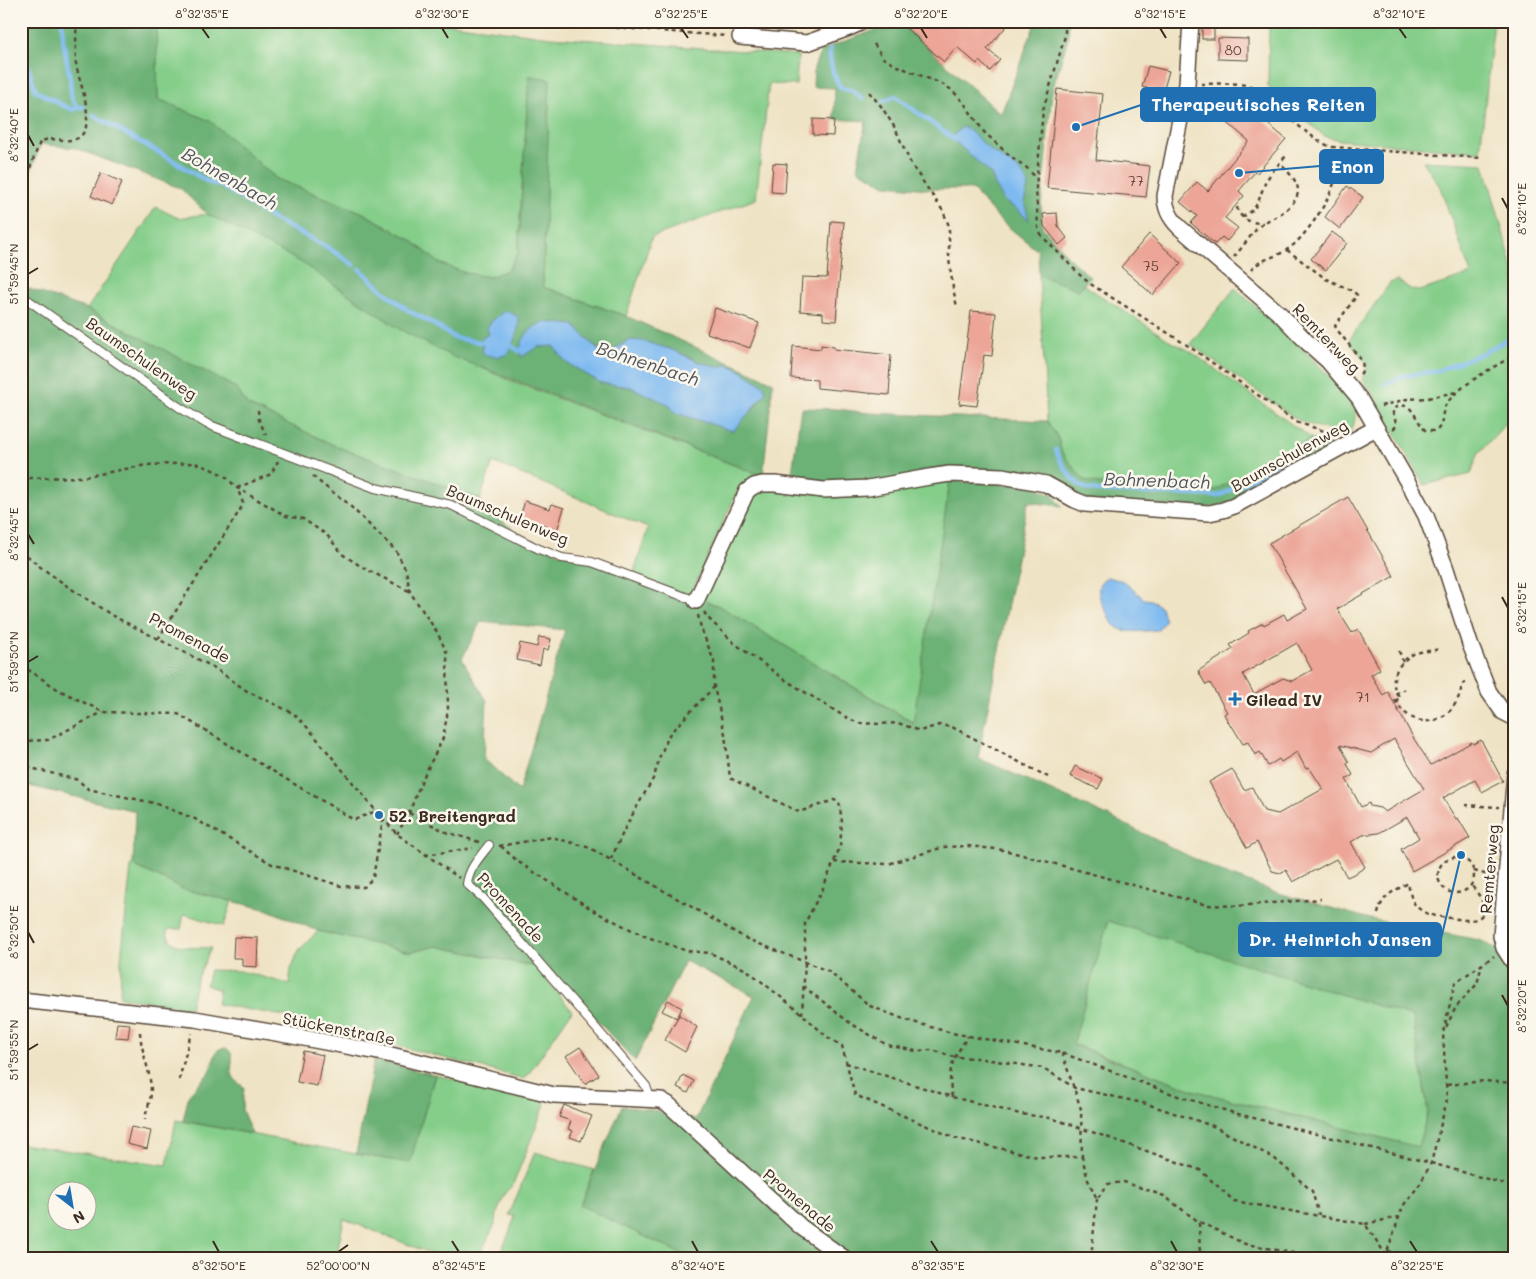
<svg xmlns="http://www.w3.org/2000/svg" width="1536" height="1279" font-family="Mali,sans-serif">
<rect width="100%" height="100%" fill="#fbf7ec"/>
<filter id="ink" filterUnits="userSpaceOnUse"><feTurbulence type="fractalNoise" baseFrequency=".02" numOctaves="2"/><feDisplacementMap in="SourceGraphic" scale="10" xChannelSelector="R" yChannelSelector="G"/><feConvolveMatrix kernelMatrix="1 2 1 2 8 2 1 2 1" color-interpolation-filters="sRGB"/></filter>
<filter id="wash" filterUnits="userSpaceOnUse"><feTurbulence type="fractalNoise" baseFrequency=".0096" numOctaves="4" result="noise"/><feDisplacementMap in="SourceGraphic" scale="20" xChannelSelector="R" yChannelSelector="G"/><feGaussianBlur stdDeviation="1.12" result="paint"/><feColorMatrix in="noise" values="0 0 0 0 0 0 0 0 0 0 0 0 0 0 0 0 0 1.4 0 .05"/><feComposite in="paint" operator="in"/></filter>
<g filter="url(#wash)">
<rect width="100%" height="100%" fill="#efe3c5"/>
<!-- green -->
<g fill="#85ce8a" stroke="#607c54" fill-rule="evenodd">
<path d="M156,21H428L551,37L798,55L796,85L769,84L756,199L652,237L626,316L543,287L549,79L529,76L518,253L508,270L490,277L465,273L439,263L410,239L361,212L277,179L210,121L158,99Z"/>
<path d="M1269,21H1494L1480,152L1339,140L1324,136L1268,87Z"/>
<path d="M1423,161L1484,164L1515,275V419L1506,423L1478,454L1471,474L1424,485L1370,389L1362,379L1368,365L1349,340L1390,283L1397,280L1412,290L1420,291L1471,274L1440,187Z"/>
<path d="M156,207L178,218L207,214L299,261L401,330L475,365L512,381L763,476L740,485L690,596L633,575L648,528L493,462L480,499L338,447L247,405L236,388L87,309Z"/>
<path d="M1039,275L1079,290L1084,285L1172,342L1190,351L1312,439L1215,490L1098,484L1084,480L1062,453L1058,438L1047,421Z"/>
<path d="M1235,288C1269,319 1305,348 1335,383C1341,390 1350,399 1354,407C1357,415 1354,426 1350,433L1347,435L1311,425L1296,419L1190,344Z"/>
<path d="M950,481L914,723L719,606L701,599L750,493L763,487Z"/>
<path d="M133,865L183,889L232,901L224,926L184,914L181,929H172L167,930C167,951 196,947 211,948L196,982L190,1008L120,997L121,959L131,867Z"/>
<path d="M1108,920L1413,1017L1428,1112L1418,1147L1196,1091L1073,1044Z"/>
<path d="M318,931L410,952L436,946L537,967L572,1011L525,1079L284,1016L217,1004L219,990L206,985L210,970L240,971L289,984L291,969L299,950Z"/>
<path d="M435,1075L543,1099L545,1104L513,1185L505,1193L497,1213L496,1222L478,1258H442L344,1219L336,1258H160L150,1256L144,1258H69L61,1257L60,1258H21V1144L167,1165L176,1120L356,1154L410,1163ZM58,1192H88V1222H58Z"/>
<path d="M535,1152L594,1170L580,1205L689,1258H498L508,1236L515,1216L509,1215Z"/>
</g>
<!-- forest -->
<g fill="#6cb176" stroke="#546e4a" fill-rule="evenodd">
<path d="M21,21H156L158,99L210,121L277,179L361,212L410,239L439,263L465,273L490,277L508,270L518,253L529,76L550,79L543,287L626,316L773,382L763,476L451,356L401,330L299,261L207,214L180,188L75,148L41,144L21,197ZM574,325C584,335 596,355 612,350C618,348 624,344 629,340L670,349L700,362L717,367L727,365L735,367L763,385L765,393C759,400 753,411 746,416L671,405L630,387L601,383L567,363L553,346L538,347L521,356Z"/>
<path d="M749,21H826C801,32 774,30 748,28Z"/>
<path d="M887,21H898L1001,114L1036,21H1069L1068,38L1052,91L1041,205L1042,227L1073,262L1090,277L1079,290L1039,275L1038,251L1001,221L972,189H928L885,185L857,169L866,121L834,119L835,88L813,87L814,67L821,51L829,47L881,28Z"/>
<path d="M21,286L87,309L236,388L247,405L338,447L480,499L486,511L527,538L560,553L592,558L633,575L719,606L913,723L950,481L1033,486L1052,494L1062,506L1028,502L978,758L1112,818L1221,872L1275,892L1370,919L1479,940L1493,947L1515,953V1258H689L580,1205L622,1106L659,1111L670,1116L696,1119L754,996L685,961L635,1061L549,969L436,946L410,952L318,931L268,910L183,889L133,865L135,811L21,784ZM481,621L565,630L519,791L484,759L487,701L462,659ZM1108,921L1413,1017L1428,1112L1418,1147L1196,1091L1073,1045Z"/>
<path d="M801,408L837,409L869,413L1047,421L1058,438L1062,453L1084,480L1098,484L1215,490L1312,439L1331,446L1231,502L1207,508L1097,503L999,471L868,485L806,484L792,473Z"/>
<path d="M1515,419V441L1506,423Z"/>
<path d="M226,1048C242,1059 219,1071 244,1087L242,1110L252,1134L183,1121L189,1094L210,1072L216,1052L219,1049Z"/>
<path d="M374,1060L435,1075L410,1163L356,1154Z"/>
</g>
<!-- water -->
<g fill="#7ebaf0" stroke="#5c7287">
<path d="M962,127L968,129L990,150L1018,169L1025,178L1028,186L1024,202L1029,220L1015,208L1005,202L995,185L991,174L951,138Z"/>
<path d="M504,311C508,312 516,314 518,318C522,324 511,348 508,354C501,357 488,358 482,352L483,348L481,339L489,334L487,328L492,321Z"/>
<path d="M544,322L574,325L597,349L602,352L613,350L629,340L642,341L670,349L700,362L717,367L727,365L735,367L763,385L766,393L754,406L751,412L746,416L733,431L673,412L670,405L630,387L601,383L567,363L553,346L538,347L521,357C517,341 530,327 544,322Z"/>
<path d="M1107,577L1123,581L1144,599L1151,600L1161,607L1165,621L1157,630C1146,631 1123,634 1115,626C1110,622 1108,614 1105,609C1100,600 1097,593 1100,583Z"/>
</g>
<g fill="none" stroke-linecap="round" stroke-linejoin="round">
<!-- stream -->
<g stroke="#7ebaf0" stroke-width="4.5">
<path d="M62,21L63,40L70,78L71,94L72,99L77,107H83"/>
<path d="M830,49C829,62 834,78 841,88L854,91L862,99"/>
<path d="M21,50L23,52L36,91L66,107L74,110L77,107"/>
<path d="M884,101L895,96L955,140"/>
<path d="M93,115L172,160L208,182L220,185L273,219L327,247L354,265"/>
<path d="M360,269L381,289L409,311L432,323L455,338L486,343"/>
<path d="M506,346H512L519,351L524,348"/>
<path d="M1385,384L1404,376L1437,371L1483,353L1515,335"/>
<path d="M1056,450C1058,459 1073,482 1081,486C1086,489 1092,490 1097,491L1219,496L1319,444L1321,438"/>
</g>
</g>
<g id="blocks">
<!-- building -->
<g fill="#eca597" fill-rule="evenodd">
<path d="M898,21H1011L987,49L1000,60L990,71L979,61L977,64L957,47L944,62Z"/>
<rect x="1202" y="21" width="12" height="18"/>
<path d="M1218,38L1248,39V60L1218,59Z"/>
<path d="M1148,66L1169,71L1163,92L1142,87Z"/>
<path d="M1057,89L1103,94L1096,160L1150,166L1146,197L1047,188Z"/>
<path d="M1240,101L1286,139L1257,173L1255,172L1239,191L1244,196L1225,218L1238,228L1227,241L1222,237L1215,244L1191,223L1197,216L1180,202L1197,182L1208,191L1249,141L1224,120Z"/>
<path d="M813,119L834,120L833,136L813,135Z"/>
<path d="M773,163L787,164L785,193L771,192Z"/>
<path d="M101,173L122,182L112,205L91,196Z"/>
<path d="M1347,186L1363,197L1340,229L1325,217Z"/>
<path d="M1057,213L1058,226L1067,238L1059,245L1044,226L1043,214Z"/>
<path d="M831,221L844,222L836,321L823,320V313L800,311L802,277L827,278Z"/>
<path d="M1332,232L1347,243L1326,270L1311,259Z"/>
<path d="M1149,234L1181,263L1153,295L1121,267Z"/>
<path d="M715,308L759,323L750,348L707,333Z"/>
<path d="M971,311L996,313L992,356L984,355L977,406L959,404Z"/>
<path d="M821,345L834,347V349L891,355L889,379H890L889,395L817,388V380L791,378L793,346L821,349Z"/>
<path d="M1348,497L1394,576L1337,609L1352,633L1358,629L1380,669L1371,675L1383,695L1388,692L1414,739L1431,765L1472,742L1473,744L1481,740L1503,781L1482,792L1475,780L1443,798L1456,819L1458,818L1470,838L1412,871L1401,849L1419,838L1407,817L1379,833L1363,835L1351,842L1365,867L1356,873L1347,877L1336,859L1293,882L1286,870L1280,873L1272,871L1257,842L1247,848L1209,782L1232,769L1244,790L1252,787L1264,811L1278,814L1323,789L1309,767L1306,769L1297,752L1281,762L1279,759L1268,766L1260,752L1255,755L1248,742L1243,744L1232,726L1231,727L1224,714L1227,712L1210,683L1206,685L1198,671L1233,649L1230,645L1249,633L1248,631L1263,623L1264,625L1284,614L1287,620L1307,609L1269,543ZM1297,643L1312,670L1292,681L1283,678L1254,694L1243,674ZM1394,739L1424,789L1385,812L1380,808L1370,806L1369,803L1361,807L1346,779L1353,775L1347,764L1349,762L1340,745L1371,753Z"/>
<path d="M525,501L550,509L552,504L564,508L556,534L543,531L545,525L520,517Z"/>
<path d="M539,637L551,639L548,650L543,649L540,665L517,660L520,643L537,647Z"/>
<path d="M1075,766L1103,779L1098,789L1070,776Z"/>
<path d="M234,937L258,938L257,967L242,966V958H233Z"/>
<path d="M668,1000L682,1008L677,1018L662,1011Z"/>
<path d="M679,1015L697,1027L685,1052L665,1040Z"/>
<path d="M117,1023L130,1024L128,1038L115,1037Z"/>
<path d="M580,1047L599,1075L585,1084L566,1056Z"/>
<path d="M303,1051L323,1055L317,1086L297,1082Z"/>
<path d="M683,1075L694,1081L688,1093L677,1087Z"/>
<path d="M564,1105L592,1116L581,1141L570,1137L573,1131L568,1129L571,1121L559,1117Z"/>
<path d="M131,1127L151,1131L147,1149L127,1144Z"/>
</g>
</g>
</g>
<g filter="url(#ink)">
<use href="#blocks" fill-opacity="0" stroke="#564637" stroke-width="1"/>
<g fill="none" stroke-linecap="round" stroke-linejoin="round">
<!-- service casing -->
<g stroke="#564637" stroke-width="10">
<g id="service">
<path d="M21,295L179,407L207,424L375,488L451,505L539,549L562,558L592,562L696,601"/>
<path d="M489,845C480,857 469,868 467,884L483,898L646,1086L648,1092V1099"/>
</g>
</g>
<!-- minor casing -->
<g stroke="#564637" stroke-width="18">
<g id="minor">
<path d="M1191,21L1187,84L1165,196C1165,209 1170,218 1179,227L1281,315L1308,343L1328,361L1359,398L1411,488L1426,516L1446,569L1470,644L1489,692L1503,712L1515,718"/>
<path d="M740,37L807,43L849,28L864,21"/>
<path d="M696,601L747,491L754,486L762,484H775L823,490L868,488L929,477L950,474L1002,476L1046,484L1075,500L1085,504L1209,513L1223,510L1234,506L1376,428"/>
<path d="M1515,774L1501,936L1504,948L1515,965"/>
<path d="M21,1000L195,1019L293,1036L383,1053L554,1095L661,1100L668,1104L801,1227L844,1258"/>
</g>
</g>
<!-- path -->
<g stroke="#564637" stroke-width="2.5" stroke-dasharray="4 4" stroke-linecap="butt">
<path d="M528,21L726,36"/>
<path d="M1065,21V36L1043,110L1036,187L1038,228L1041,235L1082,277L1092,285L1190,347L1296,422L1334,434"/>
<path d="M874,44L883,58L897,66L942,84L952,90L964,103L984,132L1009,155L1027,168L1036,178"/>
<path d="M1201,84C1220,84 1241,81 1258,89C1277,106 1310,140 1332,147L1481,158"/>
<path d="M869,92L881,106L895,128L911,164L943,211L949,226V259L953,288L957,307"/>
<path d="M21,191L40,142C53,135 67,144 78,138C98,126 79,82 76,64C75,50 77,35 76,21"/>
<path d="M1237,207C1240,220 1251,223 1263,223"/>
<path d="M1242,217C1262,208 1258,194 1268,178C1273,170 1280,163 1286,156"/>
<path d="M1287,250L1326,279L1353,291L1357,295L1335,326L1338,331L1362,361L1363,369L1359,377"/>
<path d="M1234,257C1243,247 1253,231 1263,223C1267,220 1273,219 1277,216C1306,197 1303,185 1280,164"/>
<path d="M1251,270C1261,258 1276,258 1288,249C1304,239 1327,204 1333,186C1338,174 1339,161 1341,148"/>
<path d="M1381,406L1407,399L1428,398L1456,392"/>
<path d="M258,410L259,420L266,435"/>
<path d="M1393,429L1397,425L1393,414V409C1413,397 1414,420 1426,431H1436C1445,424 1440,412 1447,403C1460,385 1495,366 1515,355"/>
<path d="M313,476L323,485L345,501L396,551L406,570L410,592L437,632L447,653L448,710L443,738L422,780L409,813L397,834"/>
<path d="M21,477L30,478L83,477L147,465L195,463L211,469L225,476L237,488L286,516L303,519L327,535L342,554L362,567L409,591"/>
<path d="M237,488L271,474L278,461"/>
<path d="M21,550L39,566L70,588L113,616L213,667L247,691L293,713L309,729L376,811L397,834L459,878"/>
<path d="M704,612L707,617L734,643L787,681L842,715L858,723L880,724L898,723L920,731L939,725L952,727L1048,777"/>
<path d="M698,615L701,628L714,661V687L725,734L730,778L799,812L834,800L839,801L842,822L840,847L823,888L805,923V962L802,1014"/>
<path d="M158,639L240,510L243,503L238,490"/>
<path d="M1399,651L1403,662"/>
<path d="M21,665L59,690L103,712L178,714L354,820L376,811"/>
<path d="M1395,694L1405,689"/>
<path d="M1395,700C1415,736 1457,723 1462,684L1469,682"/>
<path d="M1395,701L1400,698C1397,694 1394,689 1394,684C1392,671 1405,657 1416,653C1424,651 1432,651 1440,649"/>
<path d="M21,741L48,740L103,712"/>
<path d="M21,761L31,768L78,780L88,789L154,803L195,819L272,864L341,886L364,887L373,878L383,819"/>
<path d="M1465,805L1499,807"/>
<path d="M409,813L446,832L479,842"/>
<path d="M499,846L552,837L590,848L747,939L828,971L870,1006L906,1020L952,1033L1062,1053L1178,1096L1234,1113L1431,1163L1515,1187"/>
<path d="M501,846L517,861L596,912L642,935L687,951L710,953L747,970L802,1014L826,1036L842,1046L855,1095L955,1138L1038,1157H1082L1088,1180L1097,1199L1108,1184L1124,1182L1164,1196L1199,1222L1200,1258"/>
<path d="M425,855L473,848"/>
<circle cx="1456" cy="875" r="18"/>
<path d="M611,859L626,826L654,777L660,756L670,733L714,687"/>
<path d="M834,862L888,864L944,847L968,846L1004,850L1207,905L1237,906L1321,899"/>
<path d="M1474,871L1492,876"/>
<path d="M1378,914C1382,895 1393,892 1408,883C1410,893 1411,904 1421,910C1429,916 1441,917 1451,918C1459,919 1471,922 1478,918C1493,911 1477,892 1471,885"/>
<path d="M803,986L850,1023L887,1045L916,1051L932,1050L954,1057L977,1058L1043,1068L1075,1088L1147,1104L1213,1126L1274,1158L1312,1191L1319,1215"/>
<path d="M1446,1027L1456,1007L1477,984L1482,964"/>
<path d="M140,1032C141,1052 151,1071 151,1092C151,1101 146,1110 145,1119"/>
<path d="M1062,1053L1081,1109L1082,1157"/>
<path d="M846,1063L952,1097L1020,1114L1051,1118L1124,1143L1200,1170L1234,1201L1365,1224L1386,1255"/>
<path d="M179,1080L191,1033"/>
<path d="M1447,1085L1484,1081L1515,1083"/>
<path d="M952,1097C947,1067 952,1061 968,1036"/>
<path d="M1200,1222L1245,1244L1320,1258"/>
<path d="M1365,1224L1399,1217"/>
<path d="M1387,1251L1424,1258"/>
<path d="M1091,1258L1097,1199"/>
<path d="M1385,1258L1403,1206L1420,1184L1431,1163L1447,1100L1443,1033L1455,983L1494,956"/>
</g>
<!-- service -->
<use href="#service" stroke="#fff" stroke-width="8"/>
<!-- minor -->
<use href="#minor" stroke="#fff" stroke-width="15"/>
</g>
</g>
<!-- ticks -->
<path fill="none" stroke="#3b2a1e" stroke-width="2" d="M202,28L209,38M442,28L448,38M681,28L688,38M921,28L927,38M1160,28L1166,38M1399,28L1406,38M28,135L34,146M1502,198L1508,209M28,274L38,268M28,534L34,544M1502,597L1508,608M28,662L38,656M28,932L34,943M1502,995L1508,1006M28,1050L38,1044M213,1241L219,1252M452,1241L459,1252M692,1241L698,1252M931,1241L938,1252M1171,1241L1177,1252M1410,1241L1417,1252M338,1252L348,1245"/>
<!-- markers -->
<g fill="#1f6fb2" stroke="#fbf7ec" stroke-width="2">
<path d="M1232.5 691.5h5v5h5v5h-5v5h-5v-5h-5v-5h5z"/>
<circle cx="379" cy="815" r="5"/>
</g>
<g text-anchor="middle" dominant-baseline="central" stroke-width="5" stroke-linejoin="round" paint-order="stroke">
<!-- number labels -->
<g font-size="14" fill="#67493c">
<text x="1233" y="49">80</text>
<text x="1136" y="180">77</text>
<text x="1151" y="265">75</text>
<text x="1363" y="696">71</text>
</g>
<!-- street labels -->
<g font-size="16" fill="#3b2a1e" stroke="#fbf7ec">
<text transform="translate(1327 338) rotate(46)">Remterweg</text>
<text transform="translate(142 358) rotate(35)">Baumschulenweg</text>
<text transform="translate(1289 455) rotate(-29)">Baumschulenweg</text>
<text transform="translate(508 514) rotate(23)">Baumschulenweg</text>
<text transform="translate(190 637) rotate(28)">Promenade</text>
<text transform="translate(1489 869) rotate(-85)">Remterweg</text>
<text transform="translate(511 907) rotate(47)">Promenade</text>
<text transform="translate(339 1028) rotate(11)">Stückenstraße</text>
<text transform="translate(800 1200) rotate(40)">Promenade</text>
</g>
<!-- poi labels -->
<g font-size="16" font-weight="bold" fill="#3b2a1e" stroke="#fbf7ec" text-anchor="start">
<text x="1246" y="699">Gilead IV</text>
<text x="389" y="815">52. Breitengrad</text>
</g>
<!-- water labels -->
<g font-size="18" font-style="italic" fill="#4f555d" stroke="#fbf7ec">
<text transform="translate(230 178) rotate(30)">Bohnenbach</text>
<text transform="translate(648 363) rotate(18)">Bohnenbach</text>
<text transform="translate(1157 480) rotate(2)">Bohnenbach</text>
</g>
</g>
<!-- callouts -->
<path fill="none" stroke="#1f6fb2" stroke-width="2" d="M1076 127L1141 105M1239 173L1320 166M1461 855L1441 939"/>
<g fill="#1f6fb2" stroke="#fbf7ec" stroke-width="2">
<circle cx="1076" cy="127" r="5"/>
<circle cx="1239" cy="173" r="5"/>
<circle cx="1461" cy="855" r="5"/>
</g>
<g fill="#1f6fb2" stroke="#1f6fb2" stroke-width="2">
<rect x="1141" y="88" width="234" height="33" rx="5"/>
<rect x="1320" y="150" width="63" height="33" rx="5"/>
<rect x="1239" y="923" width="202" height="33" rx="5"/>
</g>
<g font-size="18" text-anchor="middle" font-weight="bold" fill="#fff">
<text x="1258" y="111">Therapeutisches Reiten</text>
<text x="1352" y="173">Enon</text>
<text x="1340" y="946">Dr. Heinrich Jansen</text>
</g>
<!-- margin -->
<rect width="1536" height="1279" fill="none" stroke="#fbf7ec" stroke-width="55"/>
<!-- north arrow -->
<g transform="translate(72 1206) rotate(149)"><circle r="24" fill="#fbf7ec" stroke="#aea59a"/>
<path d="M0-4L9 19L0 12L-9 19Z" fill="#1f6fb2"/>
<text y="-8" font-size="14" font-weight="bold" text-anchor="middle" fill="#3b2a1e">N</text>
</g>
<rect x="28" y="28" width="1480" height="1224" fill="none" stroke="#3b2a1e" stroke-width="2"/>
<g font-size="12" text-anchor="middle" fill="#3b2a1e">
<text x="202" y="18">8°32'35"E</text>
<text x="442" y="18">8°32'30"E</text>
<text x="681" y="18">8°32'25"E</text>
<text x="921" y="18">8°32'20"E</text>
<text x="1160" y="18">8°32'15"E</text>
<text x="1399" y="18">8°32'10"E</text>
<text transform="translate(14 135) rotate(-90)" y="4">8°32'40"E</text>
<text transform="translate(1522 209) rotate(-90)" y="4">8°32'10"E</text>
<text transform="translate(14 274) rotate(-90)" y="4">51°59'45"N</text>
<text transform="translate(14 534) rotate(-90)" y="4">8°32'45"E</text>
<text transform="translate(1522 608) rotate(-90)" y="4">8°32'15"E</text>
<text transform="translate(14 662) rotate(-90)" y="4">51°59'50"N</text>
<text transform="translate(14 932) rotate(-90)" y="4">8°32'50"E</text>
<text transform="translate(1522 1006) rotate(-90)" y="4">8°32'20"E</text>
<text transform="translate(14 1050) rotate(-90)" y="4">51°59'55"N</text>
<text x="219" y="1270">8°32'50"E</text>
<text x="338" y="1270">52°00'00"N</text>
<text x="459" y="1270">8°32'45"E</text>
<text x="698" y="1270">8°32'40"E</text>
<text x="938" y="1270">8°32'35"E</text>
<text x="1177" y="1270">8°32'30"E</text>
<text x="1417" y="1270">8°32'25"E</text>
</g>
</svg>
